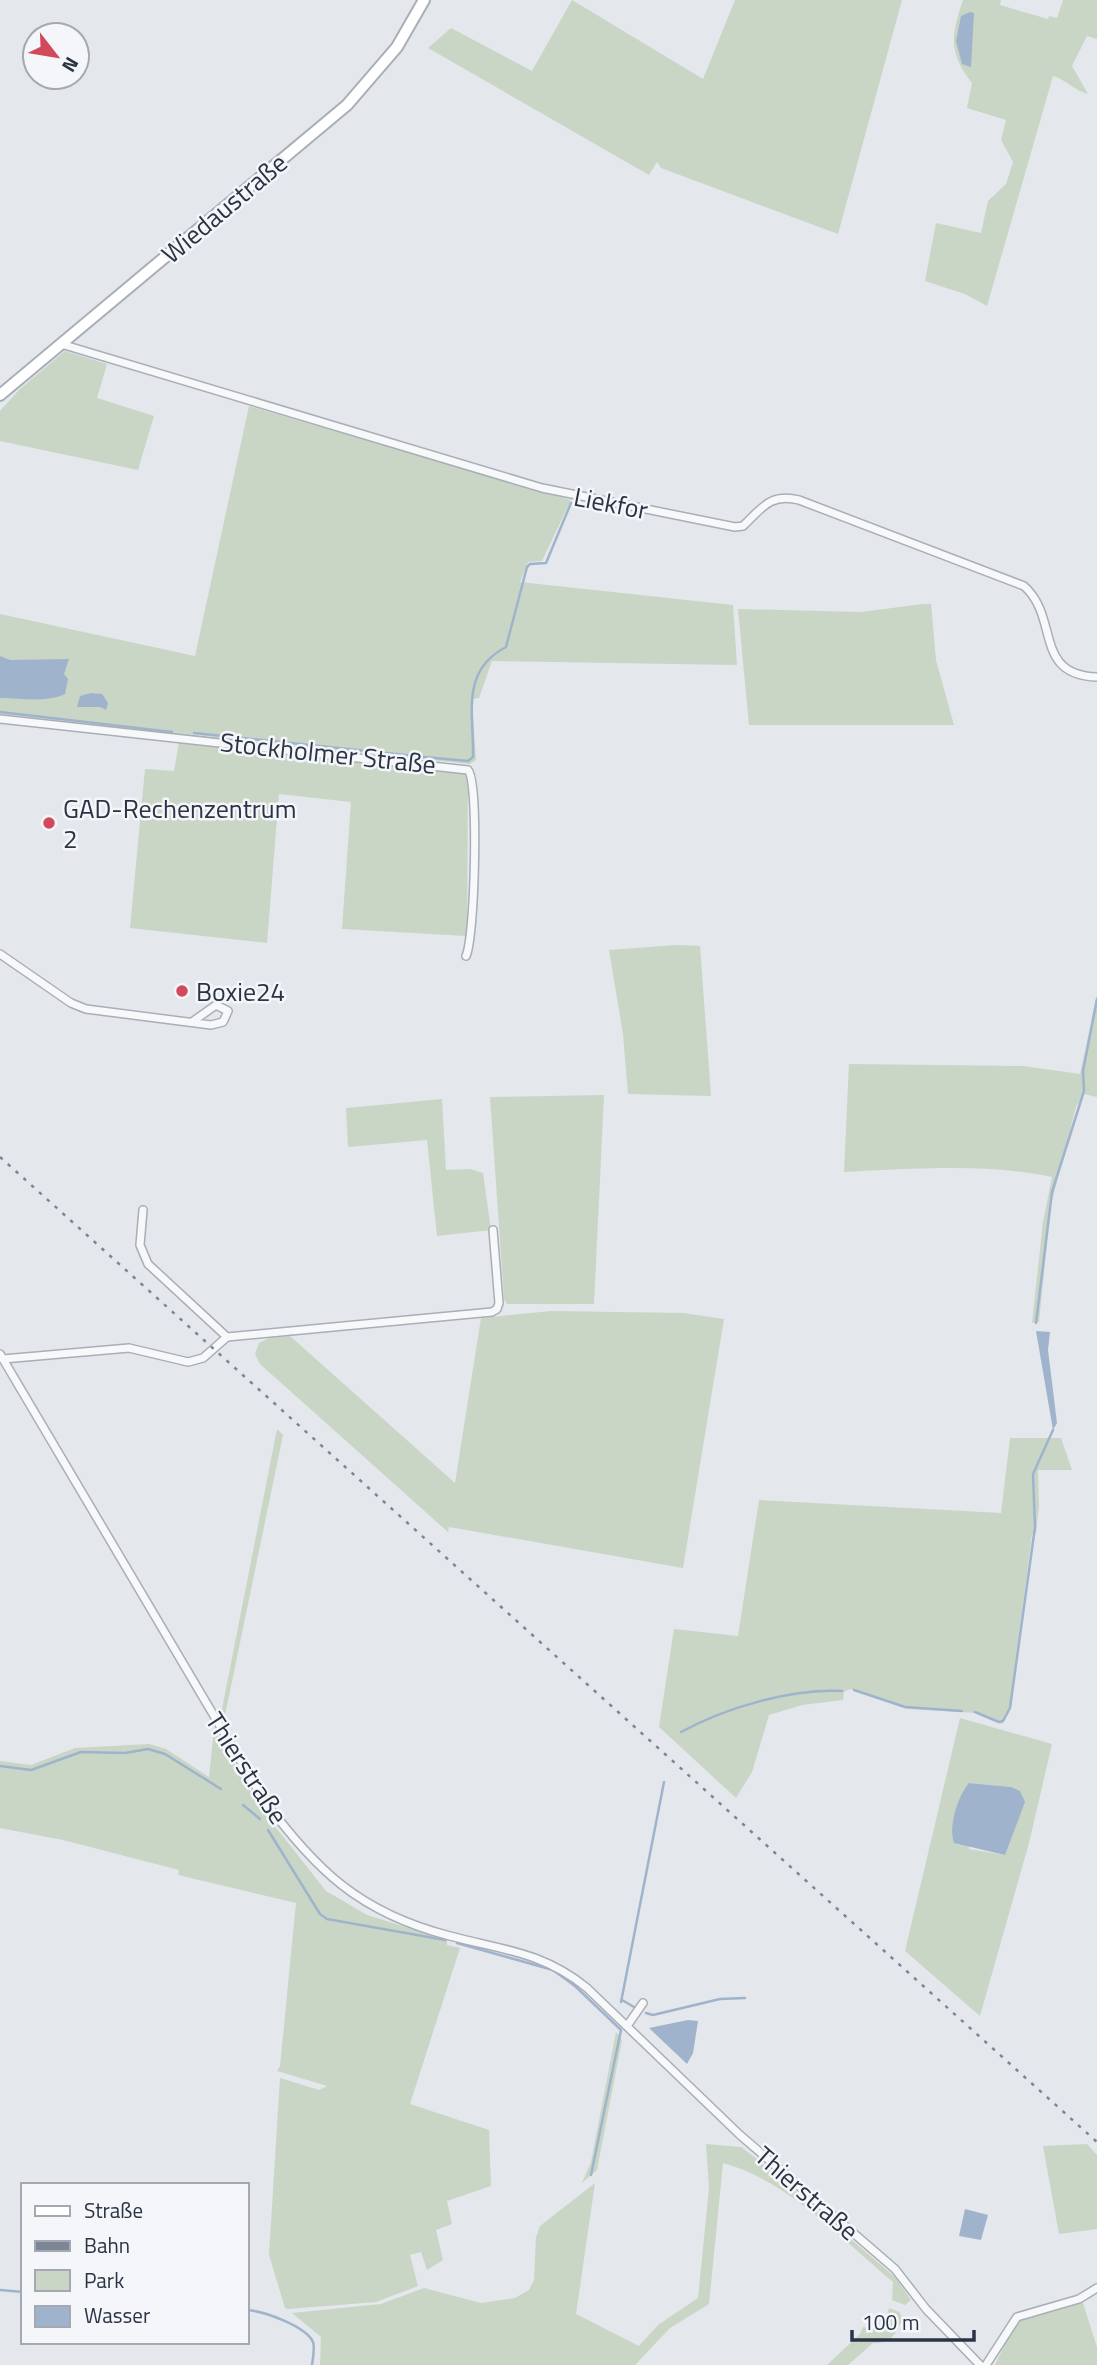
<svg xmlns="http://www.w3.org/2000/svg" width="1097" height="2365" font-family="'Titillium Web',sans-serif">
<rect width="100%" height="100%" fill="#e4e7ec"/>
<!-- green -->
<g fill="#c9d6c5" fill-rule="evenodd">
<path d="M572,0L703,79L735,0H902L838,234L661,168L657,162L649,175L428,48L451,28L532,71Z"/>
<path d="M963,0H1001L1000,5L1048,19L1049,16L1057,18L1063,0H1097V39L1087,36L1072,66L1088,94C1073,90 1067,80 1053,76L987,306L965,294L925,281L936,223L981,233L988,201L1006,184L1013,162L1001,140L1006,120L967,108L972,83C948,52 951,36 963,0Z"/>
<path d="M65,351L107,364L97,398L154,416L138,470L0,441V411L19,390Z"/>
<path d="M249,406L571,500L542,561L528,562L520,582L733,605L737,665L492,661L479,698L472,699L476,760L470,764L0,714V614L195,656Z"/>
<path d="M923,604H931L936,660L954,725H749L738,609L861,612Z"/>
<path d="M179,742L468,771L467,936L342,929L351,802L279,794L267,943L130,928L145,769L174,771Z"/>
<path d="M676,945L700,946L711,1096L628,1094L623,1034L609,950Z"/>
<path d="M1097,995V1097L1084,1094L1076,1107L1051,1205L1039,1322L1032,1323L1043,1222L1052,1177C986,1163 911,1169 844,1172L849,1064L1023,1066L1080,1074Z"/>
<path d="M604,1095L594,1304H507L504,1299L490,1097Z"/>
<path d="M442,1099L446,1170L470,1169L483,1173L491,1230L437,1236L427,1140L348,1147L346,1108Z"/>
<path d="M551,1311L683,1313L724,1319L683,1568L449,1527L448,1532L260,1364L255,1354L259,1343L269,1338L290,1336L455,1483L481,1318Z"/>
<path d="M277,1429L283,1435L224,1720L221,1714Z"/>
<path d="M1010,1438H1061L1072,1470H1038L1039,1506L1036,1534H1032L1009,1712L1002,1724L977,1713L908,1709L850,1689L844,1692L843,1700L802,1705L769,1715L752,1772L736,1798L659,1727L674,1629L738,1636L759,1500L1001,1513Z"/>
<path d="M960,1718L1052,1744L1029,1843L980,2016L905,1951ZM970,1783L1011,1787L1005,1855L969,1849Z"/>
<path d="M214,1729L259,1806L326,1891L367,1915L447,1940V1945L460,1948L410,2104L489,2130L491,2186L447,2201L452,2224L436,2230L443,2260L427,2270L421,2252L410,2255L418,2286L376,2302L288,2309L285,2308L269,2255L280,2078L319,2090L327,2086L277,2071L280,2066L296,1903L178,1875L179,1870L63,1840L0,1828V1761L31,1765L75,1748L149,1744L166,1749L209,1777Z"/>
<path d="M616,2032L622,2040L597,2170L582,2183L591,2162Z"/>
<path d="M706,2144L741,2147L757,2159L895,2277L911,2300L905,2305L892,2300L893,2282C842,2239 787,2180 723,2163L709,2304L670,2328L635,2365H320L321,2337L292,2313L381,2304L424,2288L481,2303L515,2298L529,2290L534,2280L536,2237L540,2226L595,2183L576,2314L639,2346L658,2325L698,2298L709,2188Z"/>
<path d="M1087,2144L1097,2155V2229L1059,2234L1043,2146Z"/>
<path d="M1083,2303L1097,2347V2365H995L1013,2327L1024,2317Z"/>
<path d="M889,2308L899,2312L903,2318C895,2334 892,2344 873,2343L848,2365H827L860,2334L863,2327L883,2331Z"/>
</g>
<!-- water -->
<g fill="#9fb4cc">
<path d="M970,12L974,13L971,67L962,64L956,41L961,16Z"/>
<path d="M0,656L10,660L69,659L64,674L68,679L65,694C46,703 21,698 0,698Z"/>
<path d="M91,693L102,694L108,703L106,710L100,707H77L80,696Z"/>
<path d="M1036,1331L1050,1332L1048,1350L1057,1423L1053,1430Z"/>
<path d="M969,1783L1011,1787L1020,1791L1025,1802L1005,1855L954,1843C948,1826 958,1796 969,1783Z"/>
<path d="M688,2020L698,2021L693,2053L687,2064L649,2028Z"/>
<path d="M965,2209L988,2215L981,2240L959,2236Z"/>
</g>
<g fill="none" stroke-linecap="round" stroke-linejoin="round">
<!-- stream -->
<g stroke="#9fb4cc" stroke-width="2.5">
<path d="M0,712L172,732"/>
<path d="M194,733L415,756"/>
<path d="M424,757L468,761L473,757C474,714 460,671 506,647L527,567L530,564L546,563L571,503"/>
<path d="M1036,1323L1052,1192L1084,1091L1083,1071L1097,999"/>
<path d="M854,1690L905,1707L962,1711"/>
<path d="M975,1712L999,1722L1003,1721L1010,1708L1035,1527L1033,1474L1053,1430"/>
<path d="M681,1732C725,1708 792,1688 842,1691"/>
<path d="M0,1766L31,1770L81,1752L125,1753L148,1749L165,1754L221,1789"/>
<path d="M243,1805L260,1819"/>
<path d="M268,1830L320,1914L327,1919L445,1940"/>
<path d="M457,1943L553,1970L575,1986L621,2030L591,2175"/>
<path d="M622,2000L634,2007"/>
<path d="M621,2002L664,1782"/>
<path d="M646,2013L653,2015L720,1999L745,1998"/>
<path d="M0,2290L23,2292"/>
<path d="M247,2310C263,2311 306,2326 313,2342C315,2348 313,2358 312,2365"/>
</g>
<!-- minor casing -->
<g stroke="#a9aeb7" stroke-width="10">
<g id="minor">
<path d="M61,344L542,488L735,527L743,526C762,508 770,493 799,500L1024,586C1060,618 1033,675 1097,677"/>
<path d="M0,719L468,770C479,781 475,937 466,956"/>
<path d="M0,954L71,1003L86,1009L211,1025L223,1022L228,1011L216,1005L192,1022"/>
<path d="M227,1337L492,1312L497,1309L499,1303L493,1230"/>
<path d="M0,1354L262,1797C315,1870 360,1913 450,1936C503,1950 543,1952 587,1988L740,2135L895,2269L926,2309L980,2365"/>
<path d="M3,1359L129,1348L188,1362L203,1358L227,1337L148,1264L140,1245L143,1210"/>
<path d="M627,2026L643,2003"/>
<path d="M986,2365L1017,2317L1079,2299L1097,2288"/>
</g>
</g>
<!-- secondary casing -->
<g stroke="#a9aeb7" stroke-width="14">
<path id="secondary" d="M0,395L347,105L397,47L424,0"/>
</g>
<!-- minor -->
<use href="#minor" stroke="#f7f8fa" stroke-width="7"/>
<!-- secondary -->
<use href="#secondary" stroke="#fff" stroke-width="10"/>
<!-- rail -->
<path stroke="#7d8696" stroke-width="2.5" stroke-dasharray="3.5 7" stroke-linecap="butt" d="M0,1157L1097,2142"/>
</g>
<!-- markers -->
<g fill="#d1495b" stroke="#f4f6f9" stroke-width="2.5">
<circle cx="49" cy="823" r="7"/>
<circle cx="182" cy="991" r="7"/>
</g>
<g text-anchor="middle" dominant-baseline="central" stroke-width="5" stroke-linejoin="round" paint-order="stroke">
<!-- street labels -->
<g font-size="26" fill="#2b3445" stroke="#f4f6f9">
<text transform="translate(224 208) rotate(-40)">Wiedaustraße</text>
<text transform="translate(611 503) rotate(11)">Liekfor</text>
<text transform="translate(328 753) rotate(6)">Stockholmer Straße</text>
<text transform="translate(247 1768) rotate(57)">Thierstraße</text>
<text transform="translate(807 2193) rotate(41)">Thierstraße</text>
</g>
<!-- poi labels -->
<g font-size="26" fill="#2b3445" stroke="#f4f6f9" text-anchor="start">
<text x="63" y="808">GAD-Rechenzentrum<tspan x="63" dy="30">2</tspan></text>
<text x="196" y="991">Boxie24</text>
</g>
</g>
<!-- legend -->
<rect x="21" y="2183" width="228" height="161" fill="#f4f6f9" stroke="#a4a8b1" stroke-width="2"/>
<rect x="35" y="2206" width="35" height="10" fill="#ffffff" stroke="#a4a8b1" stroke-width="2"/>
<text x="84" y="2218" font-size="21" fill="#2b3445">Straße</text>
<rect x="35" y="2241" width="35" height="10" fill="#7d8696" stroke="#a4a8b1" stroke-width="2"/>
<text x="84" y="2253" font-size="21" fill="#2b3445">Bahn</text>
<rect x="35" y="2270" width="35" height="21" fill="#c9d6c5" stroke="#a4a8b1" stroke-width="2"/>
<text x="84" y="2288" font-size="21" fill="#2b3445">Park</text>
<rect x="35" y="2306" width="35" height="21" fill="#9fb4cc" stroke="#a4a8b1" stroke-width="2"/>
<text x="84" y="2323" font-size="21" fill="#2b3445">Wasser</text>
<!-- north arrow -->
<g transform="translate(56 56) rotate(121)"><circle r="33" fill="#f4f6f9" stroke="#a4a8b1" stroke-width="2"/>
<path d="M0-5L12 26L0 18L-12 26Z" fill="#d1495b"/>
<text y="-10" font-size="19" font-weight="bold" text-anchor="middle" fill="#2b3445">N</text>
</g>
<!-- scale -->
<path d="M852 2330v10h122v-10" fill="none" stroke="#2b3445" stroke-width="3.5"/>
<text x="862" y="2330" font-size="21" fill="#2b3445" stroke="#f4f6f9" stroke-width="5" paint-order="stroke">100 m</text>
</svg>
